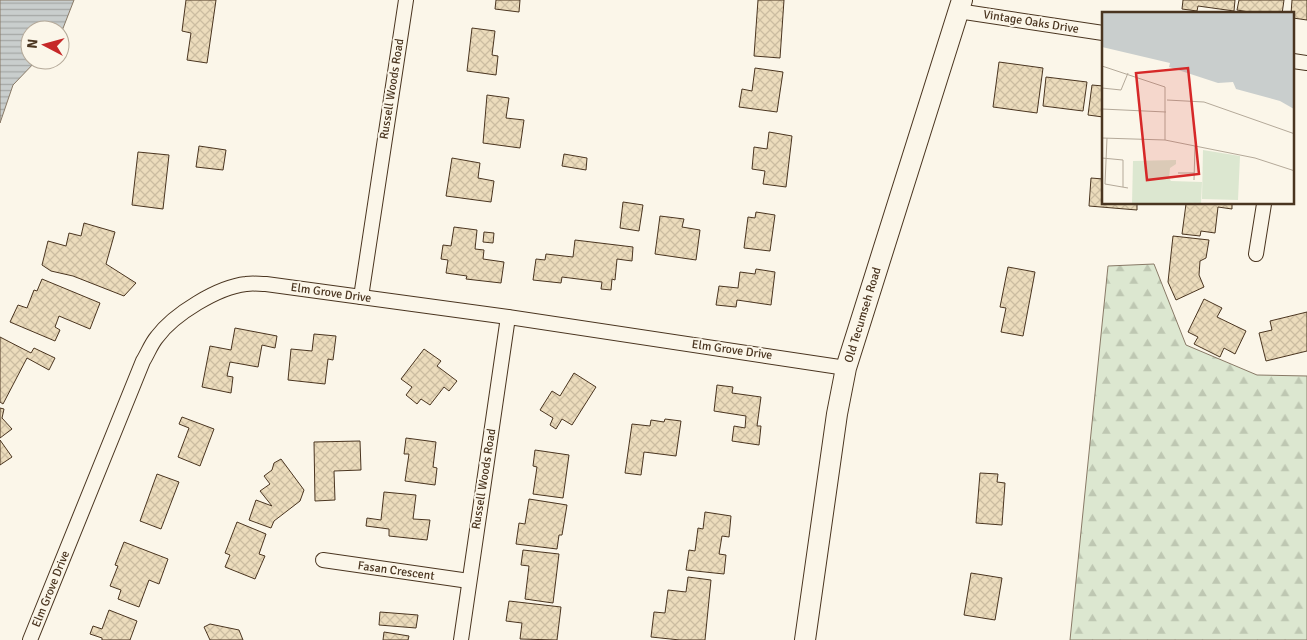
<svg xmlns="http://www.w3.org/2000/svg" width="1307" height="640" font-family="Signika,sans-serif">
<defs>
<pattern id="forest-firs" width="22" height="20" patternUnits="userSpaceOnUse" patternTransform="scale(1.25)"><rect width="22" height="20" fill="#dce7d0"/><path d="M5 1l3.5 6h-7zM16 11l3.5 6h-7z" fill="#bec7b2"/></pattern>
<pattern id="water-rules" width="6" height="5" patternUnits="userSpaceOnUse" patternTransform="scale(1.25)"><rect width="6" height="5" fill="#c9cecd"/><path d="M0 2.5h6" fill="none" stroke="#a5a8a6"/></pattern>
<pattern id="building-cross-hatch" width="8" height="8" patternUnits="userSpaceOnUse" patternTransform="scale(1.25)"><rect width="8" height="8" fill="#ecdcbc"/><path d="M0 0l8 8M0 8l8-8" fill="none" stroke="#ccbda1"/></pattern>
</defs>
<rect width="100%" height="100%" fill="#fbf6e9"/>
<!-- forest -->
<path fill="url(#forest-firs)" stroke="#887966" d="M1154,264L1186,345L1257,375L1307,376V640H1070L1108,266Z"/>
<!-- water -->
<path fill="url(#water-rules)" stroke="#887966" d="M0,0H74L60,36V30H30V60H37L13,85L0,123Z"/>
<!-- building -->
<g fill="url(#building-cross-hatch)" stroke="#4a3520">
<path d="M186,0H216L207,63L187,60L191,33L182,31Z"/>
<path d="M496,0H520L519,12L495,9Z"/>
<path d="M758,0H784L780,58L754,56Z"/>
<path d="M1183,0H1235L1234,11L1198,6L1197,11L1182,9Z"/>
<path d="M1239,0H1284L1282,14H1261L1237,10Z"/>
<path d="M1292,0H1307V20L1293,18V14H1291Z"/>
<path d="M472,28L495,31L492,55L498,56L496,75L467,71Z"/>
<path d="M999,62L1043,68L1037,113L993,107Z"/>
<path d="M755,68L783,72L777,112L739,107L742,89L752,91Z"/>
<path d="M1046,77L1087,82L1083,111L1043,106Z"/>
<path d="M1092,85L1103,86V117L1088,115Z"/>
<path d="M487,95L509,98L506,118L524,120L520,148L483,143Z"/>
<path d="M769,132L792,136L786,187L763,184L765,171L752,169L754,147L767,149Z"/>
<path d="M199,146L226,150L223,170L196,167Z"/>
<path d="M138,152L169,155L163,209L132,205Z"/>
<path d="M564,154L587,158L586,170L562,166Z"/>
<path d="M452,158L480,163L478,178L494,181L491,202L446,196Z"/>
<path d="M1091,178L1103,179V204H1137V210L1089,206Z"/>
<path d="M623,202L643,205L639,231L620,228Z"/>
<path d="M1186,204H1232V209L1218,207L1215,233L1201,231L1200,236L1182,234Z"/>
<path d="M756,212L775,215L770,251L744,248L748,217L755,218Z"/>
<path d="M660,216L684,219L682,227L700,230L696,260L655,254Z"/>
<path d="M84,223L115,232L106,264L136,283L124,296L73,276L51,271L42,265L48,241L66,246L69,233L81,236Z"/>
<path d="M454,227L477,230L475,249L484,250L483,259L504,262L501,283L466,279L467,276L446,273L448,260L441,259L443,245L451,246Z"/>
<path d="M484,232L494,233L493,243L483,242Z"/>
<path d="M1173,236L1209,240L1206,258L1200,261L1199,275L1204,287L1176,300L1168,282Z"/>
<path d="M575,240L633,247L632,261L617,259L615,280L612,279L611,290L601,289L602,282L562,277L561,283L533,280L536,259L545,260L546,254L573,257Z"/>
<path d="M1008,267L1035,272L1023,336L1001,332L1006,308L1000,307Z"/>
<path d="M756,269L775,272L771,305L737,300L736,307L716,305L719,286L738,288L740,272L755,274Z"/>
<path d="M42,279L100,303L90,329L59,316L55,327L60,330L55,341L10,322L18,305L27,308L34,290L37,291Z"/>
<path d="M1204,299L1222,308L1217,317L1246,331L1235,354L1224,348L1220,357L1194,344L1198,337L1188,332Z"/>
<path d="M1307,312V351L1266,361L1259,333L1272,330L1270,321Z"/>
<path d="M235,328L277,336L275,348L262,345L258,367L230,362L227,376L233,377L231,393L202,387L210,346L231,350Z"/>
<path d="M314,334L336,336L333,360L328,359L325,384L288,380L291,349L312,351Z"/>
<path d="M0,337L31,353L34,348L55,358L49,370L27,358L3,404L0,402Z"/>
<path d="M424,349L441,361L437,366L457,381L449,391L444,387L430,405L421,399L417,404L406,395L412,387L401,379Z"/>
<path d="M574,373L596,387L572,425L562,419L556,429L550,425L553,418L540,410L552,391L560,396Z"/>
<path d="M717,385L733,387L732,393L761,397L757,426H761L759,445L732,441L734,426L745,428L746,416L714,411Z"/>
<path d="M0,408L4,409L2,418L12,429L0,438Z"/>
<path d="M182,417L214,429L200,466L178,457L189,428L179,424Z"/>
<path d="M665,419L681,421L676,456L644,452L641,475L625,473L632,424L650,426L651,420L664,422Z"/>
<path d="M406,438L436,442L433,467L437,468L435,485L405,481L409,454H404Z"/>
<path d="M0,440L12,457L0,465Z"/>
<path d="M360,441L361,470L334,471L335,500L315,501L314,442Z"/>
<path d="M535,450L569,455L563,498L533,494L537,467L533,466Z"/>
<path d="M281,459L304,490L300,501L274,521L271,528L249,520L256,500L272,506L260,491L270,484L264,476L272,470L274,463Z"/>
<path d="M980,473L998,474L997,482L1005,483L1002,525L976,523Z"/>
<path d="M157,474L179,482L161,529L140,521Z"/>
<path d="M384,492L416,495L413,519L430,520L427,540L389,536V529L366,526L367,518L381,520Z"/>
<path d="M529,499L567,505L562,535H559L557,549L516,544L519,523L525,524Z"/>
<path d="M705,512L731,516L729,537L722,536L719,554L726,555L724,574L686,570L689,550L695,551L698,528L703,529Z"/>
<path d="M237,522L266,534L259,554L265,556L255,579L225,567L230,555L225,553Z"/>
<path d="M124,542L168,559L159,584L149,580L139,607L118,599L121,590L110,586L118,566L115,565Z"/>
<path d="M523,550L559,554L553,603L525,599L529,566L521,565Z"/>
<path d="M971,573L1002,578L995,620L964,615Z"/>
<path d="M688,577L711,580L705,640H680L651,637L654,612L665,613L668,590L686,592Z"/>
<path d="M509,601L561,607L557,640L520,639L522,623L506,621Z"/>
<path d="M109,610L137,621L130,640H102V638L90,634L93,626L102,629Z"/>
<path d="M380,612L418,615L416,628L379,625Z"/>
<path d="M210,624L239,630L243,640H210L204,627Z"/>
<path d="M384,632L409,636L408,640H383Z"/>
</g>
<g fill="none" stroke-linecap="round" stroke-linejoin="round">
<!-- street casing -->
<g stroke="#4a3520" stroke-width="16">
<g id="street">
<path d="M958,11L1103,33"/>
<path d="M1293,61L1307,63"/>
<path d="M1256,254L1264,204"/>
<path d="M361,297L406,0"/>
<path d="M323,560L469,581"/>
<path d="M30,640L143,361C148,353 151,344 157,337C174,314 218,287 246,284C253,283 259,284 266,284L508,317L846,368"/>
<path d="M461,640L508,317"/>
</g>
</g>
<!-- secondary casing -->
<g stroke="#4a3520" stroke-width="22">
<path id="secondary" d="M805,640L837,414L846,368L962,0"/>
</g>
<!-- street -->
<use href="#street" stroke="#fbf6e9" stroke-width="14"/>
<!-- secondary -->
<use href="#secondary" stroke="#fbf6e9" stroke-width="20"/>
</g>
<g text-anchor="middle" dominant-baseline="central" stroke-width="4" stroke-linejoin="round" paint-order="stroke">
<!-- street labels -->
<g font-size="12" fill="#4a3520" stroke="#fbf6e9">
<text transform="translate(1031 22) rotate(9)">Vintage Oaks Drive</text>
<text transform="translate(392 89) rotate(-81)">Russell Woods Road</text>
<text transform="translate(331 293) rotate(8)">Elm Grove Drive</text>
<text transform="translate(863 315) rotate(-73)">Old Tecumseh Road</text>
<text transform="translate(732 350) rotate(8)">Elm Grove Drive</text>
<text transform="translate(484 479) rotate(-81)">Russell Woods Road</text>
<text transform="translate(396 571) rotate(8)">Fasan Crescent</text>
<text transform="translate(51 589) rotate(-68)">Elm Grove Drive</text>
</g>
</g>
<!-- overview -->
<g transform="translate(1102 12)">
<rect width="192" height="192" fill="#fbf6e9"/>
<path d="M74,148V152L68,156L67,166L69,169L100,170L99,192H30L31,149Z" fill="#dce7d0"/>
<path d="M101,138L138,144L136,188L100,187Z" fill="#dce7d0"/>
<path d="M0,0H192V97L178,89L134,77L131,70L116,71L67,55L68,51L0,35Z" fill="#c9cecd"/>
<path fill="none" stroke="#b4a999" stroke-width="1" d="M0,54L63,75V128M0,76L19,78L26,61M65,88L102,90L193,122M0,97L64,100M0,126L63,128L153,146L193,159M5,126L3,172L26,176M0,146L21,148V175M76,161H92M92,168L93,134"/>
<path fill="#d62828" fill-opacity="0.15" stroke="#d62828" stroke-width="2.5" d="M86,56L97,162L45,168L34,61Z"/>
<rect width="192" height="192" fill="none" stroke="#4a3520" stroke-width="2.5"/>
</g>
<!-- north arrow -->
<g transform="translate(45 45) rotate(276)"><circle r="24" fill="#fbf6e9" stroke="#b4a999"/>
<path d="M0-4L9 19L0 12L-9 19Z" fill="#c62828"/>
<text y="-8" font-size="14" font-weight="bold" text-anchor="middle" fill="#4a3520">N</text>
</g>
</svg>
